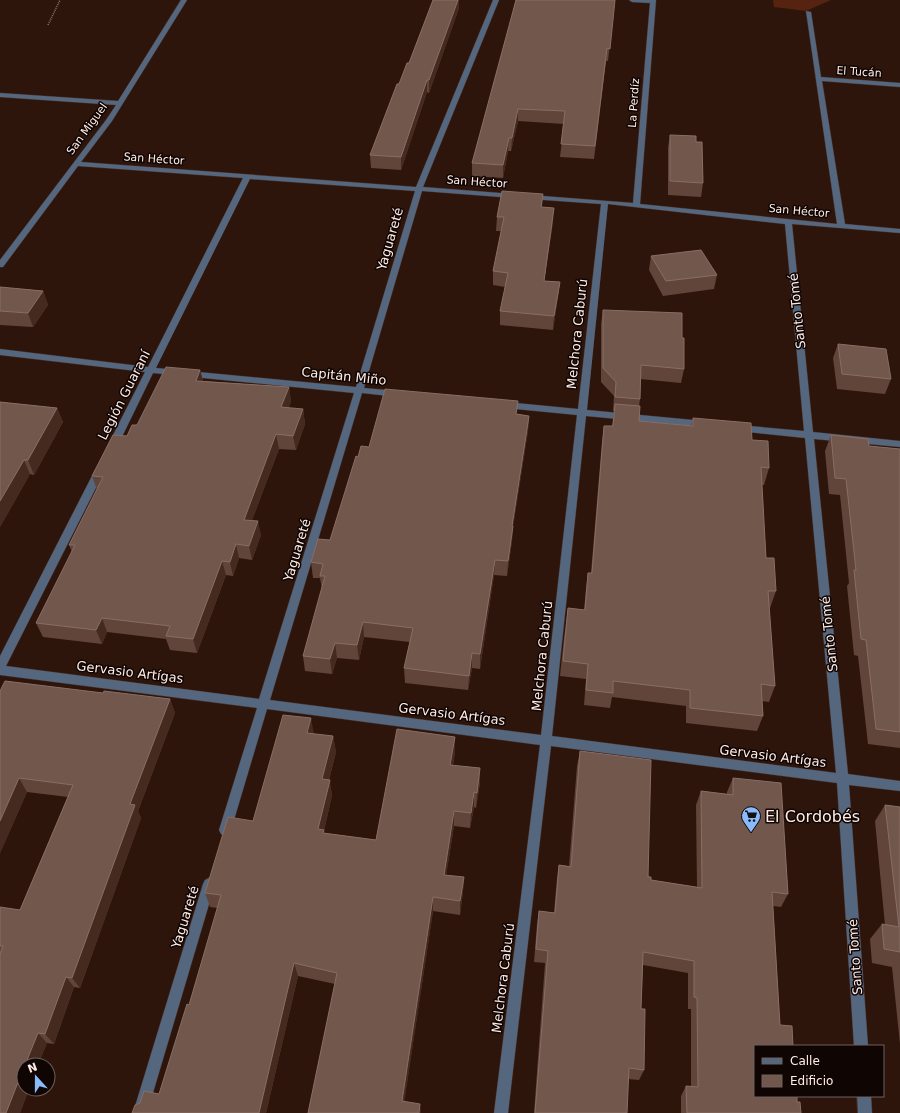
<svg xmlns="http://www.w3.org/2000/svg" width="900" height="1113" font-family="'DejaVu Sans',sans-serif">
<rect width="100%" height="100%" fill="#2e150c"/>
<!-- green -->
<path fill="#562310" d="M773,0H831L806,11L774,7Z"/>
<g fill="none" stroke-linecap="round" stroke-linejoin="round">
<!-- street casing -->
<g stroke="#472f26" stroke-width="1">
<g id="street">
<path d="M181,0H187L112,121L81,162L416,187L493,0H499L423,187L514,194L518,196L514,198L422,191L364,388L398,391L402,394L398,397L362,393L270,700L541,735L577,415L505,408L501,405L505,402L578,409L601,204L530,199L526,197L530,195L633,203L650,3L632,2L629,0H656L640,204L837,224L806,11L811,12L821,77L900,83V87L822,81L845,224L900,229V233L792,224L813,432L900,441V447L814,439L848,774L900,781V791L849,785L868,1046H854L837,783L551,746L508,1113H494L540,745L267,709L231,830L229,834L225,836L221,834L219,830L257,708L0,675V656L95,470L100,467L105,470L6,666L259,699L354,393L153,373L117,447L112,450L107,447L145,372L0,355V349L148,367L243,178L78,166L3,267H0V260L106,120L116,105L0,97V93L118,101ZM250,179L415,191L356,387L156,368ZM608,204L785,224L804,431L738,425L734,428L738,431L805,438L836,773L552,736L586,416L704,427L708,424L704,421L587,410Z"/>
<path d="M209,878L213,880L215,884L147,1113H133L203,884L205,880Z"/>
<path d="M857,1096H871L872,1113H858Z"/>
</g>
</g>
<!-- path -->
<path stroke="#89736b" stroke-width="1.5" stroke-dasharray="1 1" stroke-linecap="butt" d="M48,25L60,0"/>
<!-- street -->
<use href="#street" fill="#55677e" fill-rule="evenodd"/>
</g>
<!-- wall -->
<g fill="#61453b">
<path d="M433,0H459V8L429,93L427,92L401,170L371,168L370,155L399,84L409,63Z"/>
<path d="M516,0H615L608,61H606L594,159L560,157L564,124L518,121L511,151H508L503,178L472,176V163Z"/>
<path d="M670,135L703,183L701,197L668,195V148Z"/>
<path d="M543,194L542,207L553,222L544,281L560,282L558,296L553,330L500,325V311L505,287L493,285V271L501,231H496L497,217Z"/>
<path d="M651,256L717,275L714,289L663,296L649,270Z"/>
<path d="M0,287L43,291L48,305L33,327L0,325Z"/>
<path d="M603,310L682,338L684,369L681,383L640,379V399L639,406V421L691,426L693,418L752,440L769,468L764,485H762L766,558L776,591L770,608L769,607L775,686L769,702L762,701L763,716L757,731L686,723V706L612,697L610,708L584,705L586,679L560,676L564,638L568,608L584,610L586,589L588,573H591L602,442L604,426H612L614,411H613L614,396L601,382V324Z"/>
<path d="M838,344L891,379L885,394L837,389L833,358Z"/>
<path d="M200,370L203,381L289,387L291,402L288,408L303,409L305,424L296,450L279,449L252,520L261,535L252,560L239,558L233,576L226,575L197,653L170,650L166,639L107,632L102,644L43,637L36,623L72,552L69,545L97,490L92,476L127,436L137,425Z"/>
<path d="M0,402L57,408L63,422L34,475L30,474L0,527Z"/>
<path d="M517,414L529,416L528,431L513,526L512,541L507,576L494,575L480,669L472,668L468,690L405,683L404,668L410,642L364,637L359,660L337,658L332,674L305,671L303,656L322,589L320,578H313L311,562L330,540L358,457L369,447Z"/>
<path d="M831,435L869,446L900,449V748L868,744L858,656L854,655L847,586L849,583L840,495L829,494L825,451Z"/>
<path d="M0,691L103,693L170,699L175,713L138,811L141,818L80,988L74,987L54,1044L47,1043L38,1065H24L29,1089L20,1113H0V907L20,910L68,797L27,792L0,853Z"/>
<path d="M314,734L333,736L336,752L329,780L332,795L324,831V833L376,840L455,752L453,765L480,783L476,808L474,807L470,828L454,826L446,875L464,877L463,891L460,915L433,911L404,1102L308,1113L335,984L298,976L266,1113L140,1103L159,1094L189,1005L218,908L210,907L205,893L253,821Z"/>
<path d="M580,751L651,880L697,887L696,805L701,791L727,794V792L733,778L788,894L781,907L773,906L780,1025L797,1102L801,1113H681V1096L686,1086H691V1009H688V973L643,965L641,1009L644,1070L639,1080L628,1079L627,1113H534L545,963L534,962L537,924L539,911L554,913L557,878L559,865L569,866L577,766Z"/>
<path d="M885,805L900,807V1044L892,967L872,963L870,939L882,924L885,925L875,821Z"/>
</g>
<!-- shaded-wall -->
<g fill="#452a20">
<path d="M458,0H459V8L429,93V80Z"/>
<path d="M427,80V92L401,170V157Z"/>
<path d="M518,109V121L511,151L512,138Z"/>
<path d="M509,138L508,151L503,178V165Z"/>
<path d="M554,208L553,222L542,295L544,281Z"/>
<path d="M560,282L558,296L553,330L554,316Z"/>
<path d="M43,291L48,305L33,327L28,313Z"/>
<path d="M200,370L204,385L196,381Z"/>
<path d="M289,387L291,402L283,422L281,407Z"/>
<path d="M57,408L63,422L34,475L28,460Z"/>
<path d="M303,409L305,424L296,450L293,436Z"/>
<path d="M529,416L528,431L511,541L512,526Z"/>
<path d="M276,434L279,449L247,534L244,520Z"/>
<path d="M24,460L30,474L0,527V501Z"/>
<path d="M258,521L261,535L252,560L249,546Z"/>
<path d="M513,526L512,541L507,576L508,561Z"/>
<path d="M236,544L239,558L233,576L230,562Z"/>
<path d="M495,560L494,575L480,669V654Z"/>
<path d="M222,561L226,575L197,653L193,639Z"/>
<path d="M102,618L107,632L102,644L96,630Z"/>
<path d="M363,622L364,637L359,660L357,645Z"/>
<path d="M335,643L337,658L332,674L330,659Z"/>
<path d="M472,653V668L468,690L469,676Z"/>
<path d="M170,699L175,713L138,811L141,818L80,988L72,978L130,804Z"/>
<path d="M311,718L314,734L307,733Z"/>
<path d="M333,736L336,752L325,795L322,779Z"/>
<path d="M455,737V752L450,780V765Z"/>
<path d="M480,768V783L476,808L477,793Z"/>
<path d="M19,778L27,792L0,853V821Z"/>
<path d="M330,780L332,795L324,831L327,844L318,829Z"/>
<path d="M474,792V807L470,828L471,813Z"/>
<path d="M454,811V826L444,889V875Z"/>
<path d="M464,877L463,891L460,915V901Z"/>
<path d="M433,897V911L403,1111L402,1101Z"/>
<path d="M294,963L298,976L266,1113H259Z"/>
<path d="M66,977L74,987L54,1044L45,1034Z"/>
<path d="M38,1033L47,1043L38,1065H25Z"/>
<path d="M24,1067V1089H29L20,1113H6Z"/>
<path d="M420,1104L421,1113H419Z"/>
</g>
<!-- building -->
<g fill="#72574d" stroke="#886e65">
<path d="M433,0H458L429,80H427L401,157L370,155L397,84H399L407,63H409Z"/>
<path d="M516,0H615L610,49L607,48L595,146L561,144L565,111L518,109L512,138H509L503,165L472,163Z"/>
<path d="M670,135L696,136V142H702L703,183L670,181Z"/>
<path d="M502,191L543,194L541,207L554,208L544,281L560,282L554,316L500,311L508,273L493,271L504,217H497Z"/>
<path d="M701,250L717,275L666,281L651,256Z"/>
<path d="M0,287L43,291L28,313L0,311Z"/>
<path d="M603,310L682,313V338H684V369L641,365L640,399L615,397L616,382L603,368Z"/>
<path d="M838,344L886,349L891,379L842,374Z"/>
<path d="M166,367L200,370L196,381L289,387L281,407L303,409L293,436L276,434L244,520L258,521L249,546L236,544L230,562L222,561L193,639L166,636L170,626L102,618L96,630L36,623L75,545H69L103,477L92,476L113,435L127,436L132,425H137Z"/>
<path d="M385,389L518,401L516,414L529,416L512,526H513L508,561L495,560L480,654L472,653L469,676L404,668L413,628L363,622L357,645L335,643L330,659L303,656L325,576H320L323,564L311,562L318,539L330,540L356,456L358,457L361,446L369,447Z"/>
<path d="M0,402L57,408L28,460H24L0,501Z"/>
<path d="M615,404L640,406L639,421L693,426V418L751,423L752,440L768,441L769,468L761,467L766,558H774L776,591H768L775,686L761,684L763,716L690,708V690L613,681V693L586,690L588,664L563,661L568,608L585,610L588,573H592L604,426H613Z"/>
<path d="M831,435L868,439L869,446L900,449V732L876,729L866,640L861,639L854,570H856L846,479L835,478Z"/>
<path d="M5,681L103,693L104,691L170,699L130,804L135,805L72,978L66,977L45,1034L38,1033L25,1065H24V1067L6,1113H0V954L3,946H0V907L20,910L73,785L19,778L0,821V691Z"/>
<path d="M283,715L311,718L307,733L333,736L322,779L330,780L318,829L324,830L323,833L376,840L397,729L455,737L450,765L480,768L477,793L474,792L471,813L454,811L444,875L464,877L460,901L433,897L402,1101L420,1104L419,1113H308L337,973L294,963L259,1113H132L135,1105L140,1103L144,1091L159,1094L187,1004L189,1005L221,895L205,893L228,817L253,821Z"/>
<path d="M580,751L651,760L648,877H651V880L702,888L701,791L733,795V778L781,783L788,894L772,892L780,1025L792,1026L793,1046H755V1096H797V1102H800L801,1113H687L686,1086L698,1087L697,998L694,997V961L643,952L641,1009H645L644,1070L629,1068L627,1113H535L548,951L536,949L539,911L555,913L559,865L571,867Z"/>
<path d="M885,805L900,807V952L884,949L882,924L899,927Z"/>
</g>
<!-- icons -->
<defs>
<g id="supermarket-pin" transform="scale(1)"><path d="M0 17L-7.5 6A9.5 9.5 0 1 1 7.5 6Z" fill="#8abafc" stroke="#0f0503"/><path d="M-6-5.5h2.5l.6 2H6L4.5 2H-2.5L-4.4-4H-6ZM-1.5 3.2a1.3 1.3 0 1 0 .1 0ZM3 3.2a1.3 1.3 0 1 0 .1 0Z" fill="#111"/></g>
</defs>
<g fill-rule="evenodd">
<use href="#supermarket-pin" x="751" y="816"/>
</g>
<g text-anchor="middle" dominant-baseline="central" stroke-width="3" stroke-linejoin="round" paint-order="stroke">
<!-- far-street labels -->
<g font-size="11" fill="#ffece6" stroke="#0f0503">
<text transform="translate(859 72) rotate(4)">El Tucán</text>
<text transform="translate(634 103) rotate(-86)">La Perdíz</text>
<text transform="translate(87 129) rotate(-54)">San Miguel</text>
<text transform="translate(154 159) rotate(4)">San Héctor</text>
<text transform="translate(477 182) rotate(4)">San Héctor</text>
<text transform="translate(799 211) rotate(5)">San Héctor</text>
</g>
<!-- street labels -->
<g font-size="13" fill="#ffece6" stroke="#0f0503">
<text transform="translate(390 239) rotate(-74)">Yaguareté</text>
<text transform="translate(797 311) rotate(-96)">Santo Tomé</text>
<text transform="translate(577 334) rotate(-84)">Melchora Caburú</text>
<text transform="translate(344 376) rotate(6)">Capitán Miño</text>
<text transform="translate(124 395) rotate(-63)">Legión Guaraní</text>
<text transform="translate(297 550) rotate(-73)">Yaguareté</text>
<text transform="translate(829 634) rotate(-96)">Santo Tomé</text>
<text transform="translate(542 656) rotate(-84)">Melchora Caburú</text>
<text transform="translate(130 672) rotate(7)">Gervasio Artígas</text>
<text transform="translate(452 714) rotate(7)">Gervasio Artígas</text>
<text transform="translate(773 756) rotate(7)">Gervasio Artígas</text>
<text transform="translate(185 917) rotate(-73)">Yaguareté</text>
<text transform="translate(855 957) rotate(-94)">Santo Tomé</text>
<text transform="translate(503 978) rotate(-83)">Melchora Caburú</text>
</g>
<!-- near-poi labels -->
<g font-size="16" fill="#ffece6" stroke="#0f0503" text-anchor="start">
<text x="765" y="816">El Cordobés</text>
</g>
</g>
<!-- legend -->
<rect x="754" y="1045" width="130" height="52" fill="#0f0503" stroke="#6f615e"/>
<rect x="762" y="1058" width="20" height="6" fill="#55677e" stroke="#6f615e"/>
<text x="790" y="1065" font-size="12" fill="#ffece6">Calle</text>
<rect x="762" y="1075" width="20" height="12" fill="#72574d" stroke="#6f615e"/>
<text x="790" y="1085" font-size="12" fill="#ffece6">Edificio</text>
<!-- north arrow -->
<g transform="translate(36 1077) rotate(339)"><circle r="19" fill="#0f0503" stroke="#6f615e"/>
<path d="M0-3L7 15L0 10L-7 15Z" fill="#8abafc"/>
<text y="-6" font-size="11" font-weight="bold" text-anchor="middle" fill="#ffece6">N</text>
</g>
</svg>
